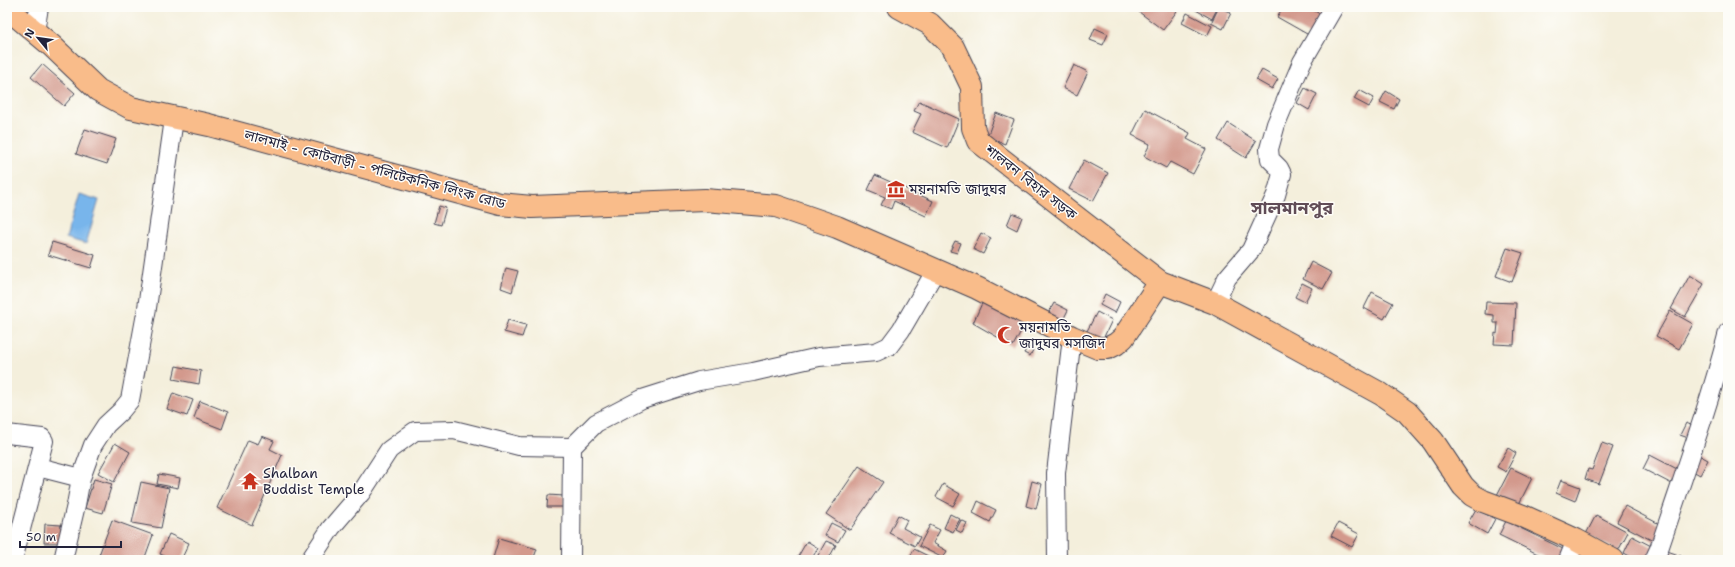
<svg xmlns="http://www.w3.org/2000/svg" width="1735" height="567" font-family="'Shantell Sans','Noto Sans Bengali',sans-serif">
<rect width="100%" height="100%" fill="#fdfcf7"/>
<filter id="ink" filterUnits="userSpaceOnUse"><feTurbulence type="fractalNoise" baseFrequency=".025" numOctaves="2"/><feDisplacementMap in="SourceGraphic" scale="8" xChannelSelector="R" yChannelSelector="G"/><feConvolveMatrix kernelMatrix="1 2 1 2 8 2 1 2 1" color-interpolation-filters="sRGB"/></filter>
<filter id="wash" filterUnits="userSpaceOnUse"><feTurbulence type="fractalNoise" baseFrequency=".012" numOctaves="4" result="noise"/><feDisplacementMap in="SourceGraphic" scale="16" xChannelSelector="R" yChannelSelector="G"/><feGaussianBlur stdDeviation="0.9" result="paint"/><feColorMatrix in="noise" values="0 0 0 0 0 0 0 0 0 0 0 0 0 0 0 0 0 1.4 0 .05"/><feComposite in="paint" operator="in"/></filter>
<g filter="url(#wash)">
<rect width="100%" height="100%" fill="#f4efdc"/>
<!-- water -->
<path fill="#78b5eb" stroke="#4d6c93" d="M79,194L99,200L86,244L66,238Z"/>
<g id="blocks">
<!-- building -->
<g fill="#d3998c">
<path d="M1142,7H1171L1177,11L1163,30L1139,12Z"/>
<path d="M1195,7H1218L1212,19L1194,9Z"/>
<path d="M1219,7L1231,13L1223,29L1211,23Z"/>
<path d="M1283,7H1308L1325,17L1314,38L1277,17Z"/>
<path d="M1187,13L1212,26L1207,36L1182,23Z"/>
<path d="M1095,28L1108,34L1103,45L1090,40Z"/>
<path d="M42,64L75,93L64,106L31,77Z"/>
<path d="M1074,65L1088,72L1077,95L1063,88Z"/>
<path d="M1262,70L1278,79L1272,89L1256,80Z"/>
<path d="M1305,88L1317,94L1309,110L1297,103Z"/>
<path d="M1359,90L1374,98L1369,107L1354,99Z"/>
<path d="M1386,91L1399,99L1394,109L1380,102Z"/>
<path d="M919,101L959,119L947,148L912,132L921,114L914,111Z"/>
<path d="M1145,109L1190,133L1187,139L1206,149L1193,174L1170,162L1166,168L1144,156L1150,144L1132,135Z"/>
<path d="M996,113L1014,120L1005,144L987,137Z"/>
<path d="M1228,123L1256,141L1246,158L1218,140Z"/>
<path d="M85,129L116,139L107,164L76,154Z"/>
<path d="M1084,160L1108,173L1093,201L1069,189Z"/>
<path d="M875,175L933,201L926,216L894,201L891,209L881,205L885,197L868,190Z"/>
<path d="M439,206L446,208L441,225L434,223Z"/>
<path d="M1012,213L1022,217L1017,230L1007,225Z"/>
<path d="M981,233L991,238L983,254L973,249Z"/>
<path d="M955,241L961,243L957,253L950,251Z"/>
<path d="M52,242L95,255L91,268L48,255Z"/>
<path d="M1507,248L1523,253L1512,282L1496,276Z"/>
<path d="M1311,262L1332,273L1323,289L1303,279Z"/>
<path d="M506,268L518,271L512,292L501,288Z"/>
<path d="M1690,275L1704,284L1685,317L1671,309Z"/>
<path d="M1302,283L1312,288L1305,302L1295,297Z"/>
<path d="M1372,292L1393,303L1384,319L1364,308Z"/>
<path d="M1105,294L1120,302L1115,313L1100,305Z"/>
<path d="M983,301L1026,322L1013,346L973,323Z"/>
<path d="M1486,302L1516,303L1514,345L1494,344L1495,333L1497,334L1498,323H1494V315L1485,314Z"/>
<path d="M1054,303L1068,310L1061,324L1047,316Z"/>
<path d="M1670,311L1693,324L1679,349L1656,336Z"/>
<path d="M1097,312L1112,320L1103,339L1087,331Z"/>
<path d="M508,320L526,325L522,337L504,332Z"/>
<path d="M1027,347L1033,350L1030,356L1024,353Z"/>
<path d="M176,366L201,371L199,384L173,379Z"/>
<path d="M173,393L193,400L187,416L167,409Z"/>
<path d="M200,401L228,412L222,429L194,418Z"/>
<path d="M1686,423L1696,427L1691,439L1680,435Z"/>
<path d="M262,436L274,441L270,449L282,455L252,525L217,508L248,440L258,444Z"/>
<path d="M115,443L130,452L114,482L98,473Z"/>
<path d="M1602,443L1613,447L1599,484L1585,479L1588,469L1592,470Z"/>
<path d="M1508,448L1516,453L1506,472L1497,467Z"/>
<path d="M1697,454L1708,460L1700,475L1689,469Z"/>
<path d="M1650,455L1679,470L1672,484L1643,469Z"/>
<path d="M859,466L883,482L850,530L826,514Z"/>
<path d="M1511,468L1532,478L1518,506L1497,495Z"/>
<path d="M159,474L180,478L178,488L157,484Z"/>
<path d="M94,479L112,484L103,513L85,508Z"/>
<path d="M1561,480L1580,487L1575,501L1556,493Z"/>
<path d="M1032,481L1042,484L1036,509L1026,506Z"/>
<path d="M141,482L169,488L161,528L132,523Z"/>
<path d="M943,484L960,494L953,506L936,497Z"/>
<path d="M548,495L564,496V507H547Z"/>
<path d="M978,501L996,510L990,522L973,513Z"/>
<path d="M1625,506L1663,526L1655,542L1617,522Z"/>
<path d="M1476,509L1495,519L1487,534L1468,523Z"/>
<path d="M950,514L960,519L953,532L944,528Z"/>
<path d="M898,515L907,520L903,528L920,537L915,546L889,533Z"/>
<path d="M1596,515L1628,532L1618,551L1586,534Z"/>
<path d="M112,520L153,535L144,560H113L99,555Z"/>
<path d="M961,520L967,523L962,533L956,530Z"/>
<path d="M1506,521L1565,550L1560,560H1550L1499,535Z"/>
<path d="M831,523L845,530L838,542L825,535Z"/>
<path d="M1338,523L1359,534L1352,547L1331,536Z"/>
<path d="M45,524L61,525V543H44Z"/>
<path d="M930,525L940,530L933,543L947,551L943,558L919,546Z"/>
<path d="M169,534L189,543L181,560H174L160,554Z"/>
<path d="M1632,536L1655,548L1649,560H1637L1624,553Z"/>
<path d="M499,538L537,549L533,560H500L493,558Z"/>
<path d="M807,541L818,548L811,560H796Z"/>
<path d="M826,541L836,545L828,560H823L817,557Z"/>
<path d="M914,549L930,557L928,560H916L910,557Z"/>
<path d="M1667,551L1691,559V560H1664Z"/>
</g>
</g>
</g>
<g filter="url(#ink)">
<use href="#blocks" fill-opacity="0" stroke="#424153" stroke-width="1"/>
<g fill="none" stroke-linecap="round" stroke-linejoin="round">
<!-- minor casing -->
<g stroke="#424153" stroke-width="20">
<g id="minor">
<path d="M35,32L39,7"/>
<path d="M1215,303L1227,278L1251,250L1276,195L1282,174L1279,168L1270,159L1269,149L1276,124L1302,62L1334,7"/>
<path d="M7,434L42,438L44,441L13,560"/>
<path d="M38,467L81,478"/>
<path d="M63,560L76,505L81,478L93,445L106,425L121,411L130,400L147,308L174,119"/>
<path d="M310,560L331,528L361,493L389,450L415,431L454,430L519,446L572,447"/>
<path d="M571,560L572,447L596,423L642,399L699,381L753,372L819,357L876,352L889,346L901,330L936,270"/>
<path d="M1057,560L1056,473L1072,337"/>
<path d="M1568,560L1576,540"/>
<path d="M1654,560L1659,549C1683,477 1709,406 1728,332"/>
</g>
</g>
<!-- major casing -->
<g stroke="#424153" stroke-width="24">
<g id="major">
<path d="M899,7L930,24L953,47L972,87L973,128L978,141L1160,282L1215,303L1381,394L1407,412L1433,441L1463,486L1472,495L1483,501L1523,516L1576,540L1613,560"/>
<path d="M7,8L52,46L98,90L131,108L209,125L500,204L532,207L705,200L776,206L837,227L977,288L1072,337L1098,348H1108L1116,344L1123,338L1160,282"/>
</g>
</g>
<!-- minor -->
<use href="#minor" stroke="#fff" stroke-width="18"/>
<!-- major -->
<use href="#major" stroke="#f9bc8a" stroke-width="22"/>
</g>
</g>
<!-- icons -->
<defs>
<g id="museum-bare" transform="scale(1.38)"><path d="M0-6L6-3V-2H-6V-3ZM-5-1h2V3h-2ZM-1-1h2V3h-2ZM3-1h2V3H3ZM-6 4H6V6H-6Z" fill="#c8321e" stroke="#fdfcf7" stroke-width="2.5" paint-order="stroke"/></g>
<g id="mosque-bare" transform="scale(1.38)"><path d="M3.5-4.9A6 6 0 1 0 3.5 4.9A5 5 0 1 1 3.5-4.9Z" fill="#c8321e" stroke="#fdfcf7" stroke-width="2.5" paint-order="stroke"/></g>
<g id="temple-bare" transform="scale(1.38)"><path d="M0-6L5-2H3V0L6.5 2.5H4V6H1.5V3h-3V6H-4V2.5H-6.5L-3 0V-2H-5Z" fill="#c8321e" stroke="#fdfcf7" stroke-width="2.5" paint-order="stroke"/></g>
</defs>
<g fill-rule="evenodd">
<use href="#museum-bare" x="896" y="189"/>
<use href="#mosque-bare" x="1006" y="335"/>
<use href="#temple-bare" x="250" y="481"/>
</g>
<g text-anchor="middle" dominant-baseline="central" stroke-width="3" stroke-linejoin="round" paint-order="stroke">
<!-- street labels -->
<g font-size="14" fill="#22223b" stroke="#fdfcf7">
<text transform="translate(375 169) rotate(15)">লালমাই - কোটবাড়ী - পলিটেকনিক লিংক রোড</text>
<text transform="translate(1031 182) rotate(38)">শালবন বিহার সড়ক</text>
</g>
<!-- poi labels -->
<g font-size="14" fill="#22223b" stroke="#fdfcf7" text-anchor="start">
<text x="909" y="189">ময়নামতি জাদুঘর</text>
<text x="1019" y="327">ময়নামতি<tspan x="1019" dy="16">জাদুঘর মসজিদ</tspan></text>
<text x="263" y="473">Shalban<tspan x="263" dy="16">Buddist Temple</tspan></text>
</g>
<!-- district labels -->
<g font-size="18" font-weight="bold" fill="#604c57" stroke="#fdfcf7">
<text x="1292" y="208">সালমানপুর</text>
</g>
</g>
<!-- margin -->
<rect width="1735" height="567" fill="none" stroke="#fdfcf7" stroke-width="24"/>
<!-- north arrow -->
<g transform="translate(38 38) rotate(299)" stroke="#fdfcf7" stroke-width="3" paint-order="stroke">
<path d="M0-3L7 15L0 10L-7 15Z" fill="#22223b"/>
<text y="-6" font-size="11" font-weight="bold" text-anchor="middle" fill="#22223b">N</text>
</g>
<!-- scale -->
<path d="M20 541v6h101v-6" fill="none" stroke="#22223b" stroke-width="2"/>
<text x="26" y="541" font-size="12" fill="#22223b" stroke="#fdfcf7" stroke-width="3" paint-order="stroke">50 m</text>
</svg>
